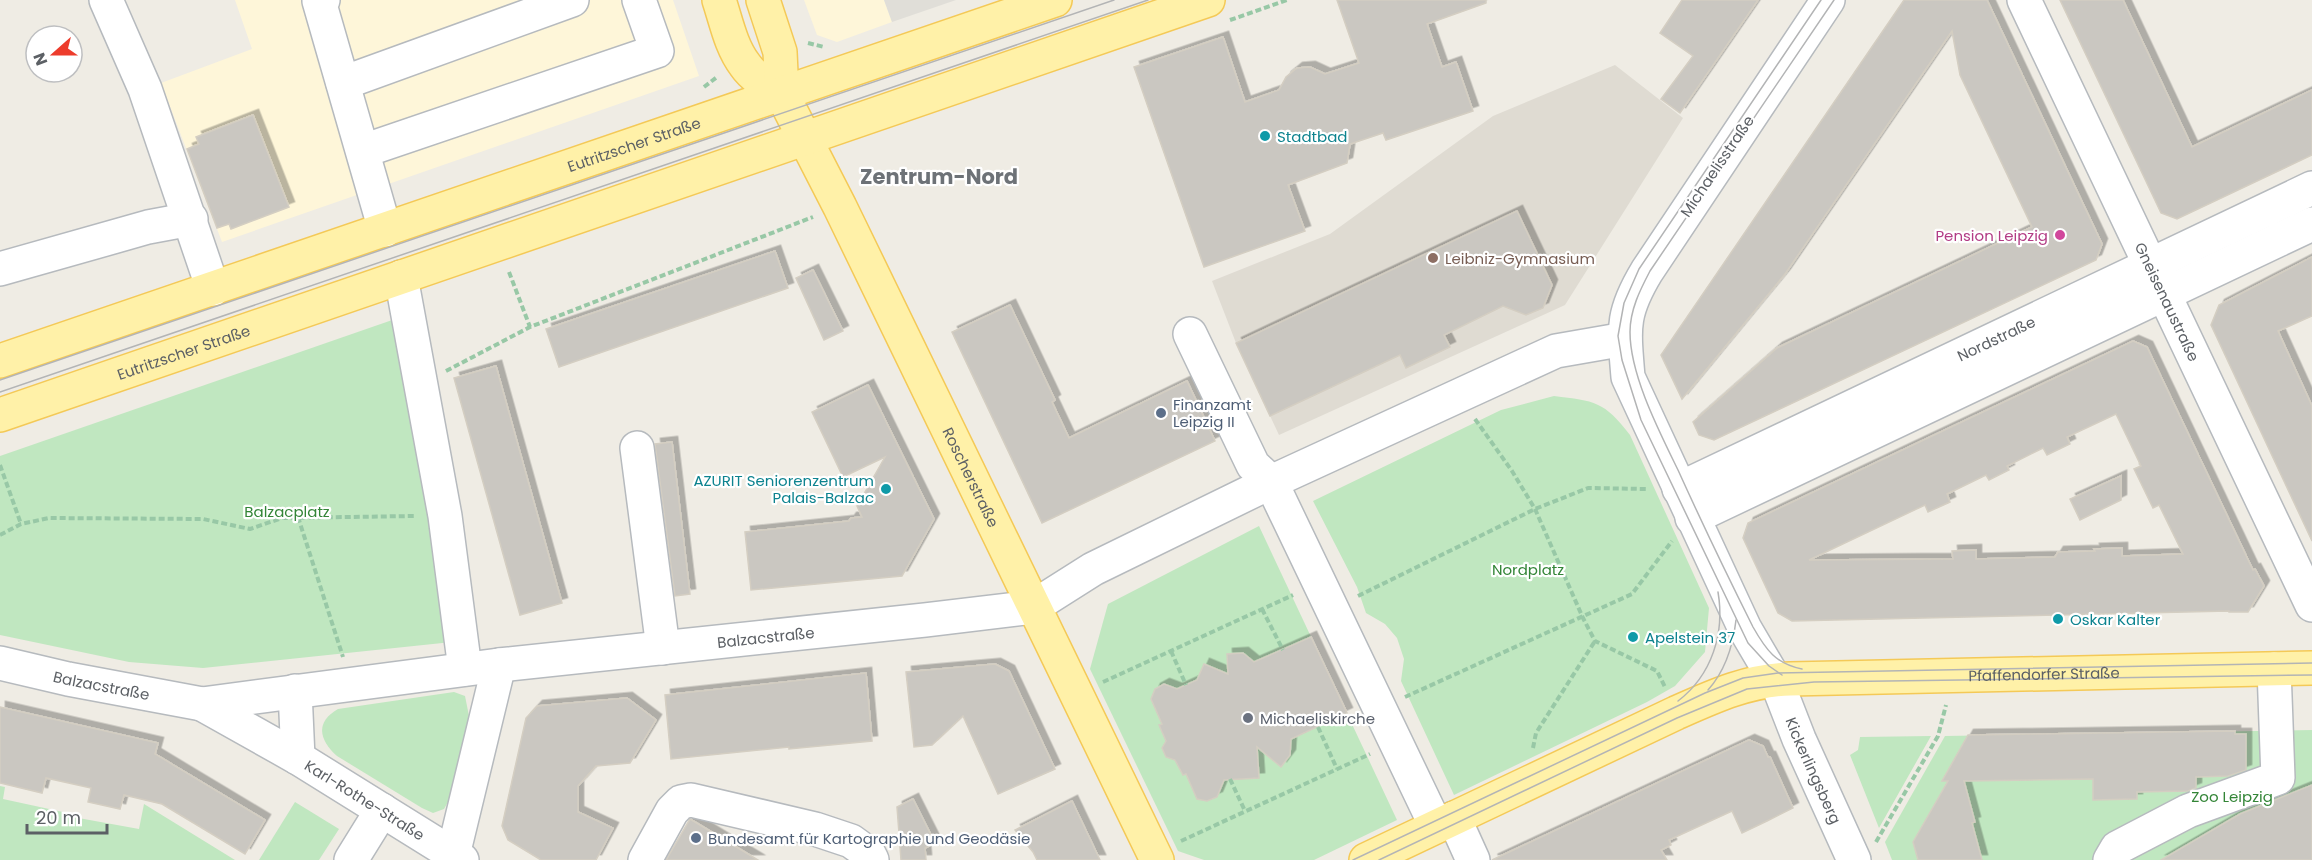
<svg xmlns="http://www.w3.org/2000/svg" width="2312" height="860" font-family="Poppins,sans-serif">
<defs>
<filter id="shadow"><feDropShadow dx="5.5" dy="-5.5" stdDeviation="0" flood-color="#0004"/></filter>
</defs>
<rect width="100%" height="100%" fill="#efece4"/>
<!-- commercial -->
<g fill="#fef6d9">
<path d="M235,0H673L699,76L222,242L161,83L252,49Z"/>
<path d="M804,0H884L892,22L837,42L817,35Z"/>
</g>
<!-- industrial -->
<path fill="#e0ded8" d="M884,0H956L892,22Z"/>
<!-- education -->
<path fill="#dfdbd2" d="M1615,65L1683,118L1565,305L1279,435L1236,343L1212,281L1330,234L1493,116Z"/>
<!-- green -->
<g fill="#c0e7c0">
<path d="M398,318L452,642L203,668L129,662L0,635V456Z"/>
<path d="M1554,396C1595,401 1604,401 1630,435L1709,608L1705,652L1675,686L1647,702L1454,795L1401,681L1404,659L1397,638L1385,624L1366,613L1357,587L1313,501L1501,410Z"/>
<path d="M1259,526L1397,820L1314,860H1204L1178,851L1090,669L1108,604Z"/>
<path d="M454,692L465,696L469,716L449,800L444,809L433,813L422,808L337,756C319,740 315,722 338,709Z"/>
<path d="M2312,730V860H1892L1885,842L1945,736Z"/>
<path d="M1931,736L1879,828L1850,755L1858,750L1860,737Z"/>
<path d="M0,786L5,787L3,799L63,812L62,815L139,829L144,804L235,860H0Z"/>
<path d="M295,802L339,829L319,860H259Z"/>
</g>
<!-- building -->
<g fill="#cac7c1" stroke="#d4cec2" stroke-width="1.5" fill-rule="evenodd" filter="url(#shadow)">
<path d="M1337,0H1486V3L1427,24L1442,67L1456,62L1473,111L1386,140L1383,133L1350,144L1347,163L1288,185L1305,231L1204,267L1134,67L1223,37L1245,102L1279,90L1286,77L1297,68L1310,67L1325,74L1359,63Z"/>
<path d="M1682,0H1758L1680,113L1661,99L1693,56L1660,33Z"/>
<path d="M1904,0H1987L2102,244L2096,260L1714,440L1699,435L1693,422L1777,348L2032,227L1960,75L1952,31L1785,274L1682,399L1661,355Z"/>
<path d="M2060,0H2123L2192,147L2312,90V155L2177,219L2161,213Z"/>
<path d="M253,115L289,207L231,229L229,224L217,228L187,149L199,144L196,137Z"/>
<path d="M1517,211L1552,285L1543,308L1526,315L1503,306L1444,335L1450,347L1406,368L1400,355L1270,416L1236,343Z"/>
<path d="M775,251L788,288L559,367L546,329Z"/>
<path d="M2312,257V316L2278,331L2312,406V541L2211,325L2219,305Z"/>
<path d="M813,270L843,331L824,340L796,278Z"/>
<path d="M1010,305L1055,400L1052,402L1069,438L1187,381L1215,441L1042,523L952,332Z"/>
<path d="M2133,341L2147,347L2253,570L2255,569L2264,586L2248,612H2229V611L1792,621L1778,613L1743,538L1748,523ZM2116,414L2141,466L2134,469L2153,508L2159,505L2183,554L2122,556V548L2094,549L2095,551L2058,552L2055,557L1976,559V550L1952,551L1953,559L1809,560L1925,505L1928,512L1950,502L1947,494L1986,475L1989,480L2009,470L2007,466L2043,448L2047,455L2070,444L2067,437Z"/>
<path d="M496,366L562,603L520,615L454,378Z"/>
<path d="M868,385L934,519L902,576L751,590L745,532L849,521L851,518L862,517L857,506L885,457L843,477L812,412Z"/>
<path d="M672,442L690,594L675,596L655,444Z"/>
<path d="M2121,476V500L2080,520L2070,499Z"/>
<path d="M1311,637L1347,713L1291,739L1290,755L1281,767L1257,747L1259,778L1224,780L1217,797L1207,801L1197,799L1186,774L1183,775L1175,760L1166,757L1162,748L1166,741L1159,725L1162,724L1151,699L1155,689L1164,684L1177,689L1197,680L1204,664L1228,674L1227,654L1243,653L1254,662Z"/>
<path d="M995,664L1009,671L1055,769L998,794L963,716L932,745L914,747L906,672Z"/>
<path d="M866,673L872,741L789,749V747L671,759L665,695Z"/>
<path d="M627,698L656,720L630,763L596,766L578,786V812L613,828L596,860H541L508,840L502,826L526,718L537,706Z"/>
<path d="M0,707L158,743L155,754L265,820L245,854L162,804L124,795L120,809L88,802L91,788L46,778L42,793L0,783Z"/>
<path d="M2235,731V734H2246V770L2228,776L2196,777V788L2188,791L2137,792V799L2093,800V779L1964,781L1975,822L1972,823L1982,860H1918L1913,842L1948,781H1942L1968,735Z"/>
<path d="M1749,740L1763,746L1768,757H1770L1793,808L1767,821L1742,833L1732,811L1669,840L1671,845L1661,850L1667,860H1492Z"/>
<path d="M2312,785V860H2161L2240,814Z"/>
<path d="M913,799L935,843L925,848L926,860H901L897,807Z"/>
<path d="M1072,801L1100,860H1037L1033,852L1015,830Z"/>
<path d="M690,819L758,860H666Z"/>
</g>
<g fill="none" stroke-linecap="round" stroke-linejoin="round">
<!-- minor casing -->
<g stroke="#b6babe" stroke-width="36">
<g id="minor">
<path d="M106,0L145,89L213,289"/>
<path d="M323,0L319,1L385,230"/>
<path id="s1" d="M1828,0L1647,271C1621,314 1624,328 1628,377L1745,629L1778,685L1799,739L1854,860"/>
<path id="s2" d="M2024,0L2312,605"/>
<path d="M343,83L572,0"/>
<path d="M363,151L657,51L639,0"/>
<path d="M0,269L148,227L191,219"/>
<path d="M401,277L445,516L465,669"/>
<path d="M1190,334L1253,465L1271,482L1436,826"/>
<path d="M637,448L663,648"/>
<path id="s3" d="M1679,489L2312,188"/>
<path d="M1692,518L2312,224"/>
<path id="s4" d="M0,663L68,679L202,704L499,665L925,620L1033,607L1093,569L1271,482L1458,396L1556,351L1625,339"/>
<path d="M295,691L298,758"/>
<path id="s5" d="M202,704L298,758L462,860"/>
<path d="M1454,818L1473,860"/>
<path d="M453,855L499,665"/>
<path d="M351,860L382,810"/>
<path d="M645,860L672,811L681,802L691,800L815,829L851,841L869,854L872,860"/>
<path d="M2110,860L2117,848L2188,811L2278,778L2274,669"/>
</g>
</g>
<!-- major casing -->
<g stroke="#f4c957" stroke-width="36">
<g id="major">
<path d="M719,0C726,21 731,47 745,65C754,78 769,86 782,94"/>
<path id="s6" d="M763,0L780,52L782,94L840,207L1157,860"/>
<path id="s7" d="M0,361L1055,0"/>
<path id="s8" d="M0,415L1208,0"/>
<path id="s9" d="M1366,860L1676,713C1714,696 1749,680 1790,679L2312,668"/>
</g>
</g>
<!-- path -->
<g stroke="#98c8a6" stroke-width="4" stroke-dasharray="6 3" stroke-linecap="butt">
<path d="M1230,20L1287,0"/>
<path d="M808,43L824,47"/>
<path d="M704,87L717,77"/>
<path d="M509,272L530,327"/>
<path d="M446,371L530,327L813,217"/>
<path d="M1475,419L1512,471L1535,509L1583,618L1595,641L1657,671L1665,687"/>
<path d="M0,465L21,524"/>
<path d="M298,517L343,657"/>
<path d="M0,535L21,524L49,518L203,519L250,529L282,518L414,516"/>
<path d="M1358,596L1535,509L1588,488L1647,489"/>
<path d="M1262,609L1283,650"/>
<path d="M1171,651L1186,685"/>
<path d="M1103,682L1293,595"/>
<path d="M1405,697L1632,594L1672,541"/>
<path d="M1318,727L1337,769"/>
<path d="M1533,748L1536,733L1595,641"/>
<path d="M1230,779L1245,811"/>
<path d="M1181,841L1370,754"/>
<path d="M1876,842L1938,736L1946,705"/>
</g>
<!-- minor -->
<use href="#minor" stroke="#fff" stroke-width="33"/>
<!-- major -->
<use href="#major" stroke="#fff1a8" stroke-width="33"/>
<!-- tram -->
<g stroke="#b3b4b5" stroke-width="1.5">
<path d="M0,380L1114,0"/>
<path d="M0,392L1148,0"/>
<path d="M1802,669C1776,664 1766,650 1753,627C1727,575 1702,523 1678,470C1659,431 1630,375 1630,332C1630,310 1640,290 1650,271L1834,0"/>
<path d="M1782,675L1769,666L1748,643L1641,420L1622,360L1618,336L1624,303L1639,269L1821,0"/>
<path d="M1708,690C1726,670 1733,646 1736,620"/>
<path d="M1678,701C1712,675 1725,633 1718,592"/>
<path d="M1353,860L1705,693L1743,678L1778,673L2312,663"/>
<path d="M1379,860L1677,718L1747,689L1814,682L2312,675"/>
</g>
</g>
<!-- markers -->
<g fill="#0f9aa8" stroke="#fff" stroke-width="2">
<circle cx="1265" cy="136" r="6"/>
<circle cx="886" cy="489" r="6"/>
<circle cx="2058" cy="619" r="6"/>
<circle cx="1633" cy="637" r="6"/>
</g>
<circle fill="#d1479c" stroke="#fff" stroke-width="2" cx="2060" cy="235" r="6"/>
<circle fill="#8d6e63" stroke="#fff" stroke-width="2" cx="1433" cy="258" r="6"/>
<g fill="#5c6f8a" stroke="#fff" stroke-width="2">
<circle cx="1161" cy="413" r="6"/>
<circle cx="696" cy="838" r="6"/>
</g>
<circle fill="#6b7280" stroke="#fff" stroke-width="2" cx="1248" cy="718" r="6"/>
<g text-anchor="middle" dominant-baseline="central" stroke-width="4.5" stroke-linejoin="round" paint-order="stroke">
<!-- culture labels -->
<g font-size="15" fill="#0d838f" stroke="#fff" text-anchor="start">
<text x="1277" y="136">Stadtbad</text>
<text x="874" y="480" text-anchor="end">AZURIT Seniorenzentrum<tspan x="874" dy="17">Palais-Balzac</tspan></text>
<text x="2070" y="619">Oskar Kalter</text>
<text x="1645" y="637">Apelstein 37</text>
</g>
<!-- street labels -->
<g font-size="15" fill="#5c6065" stroke="#fff">
<text stroke="none"><textPath href="#s7" startOffset="670">Eutritzscher Straße</textPath></text>
<text transform="translate(1717 166) rotate(-56)">Michaelisstraße</text>
<text stroke="none"><textPath href="#s2" startOffset="334">Gneisenaustraße</textPath></text>
<text stroke="none"><textPath href="#s3" startOffset="351">Nordstraße</textPath></text>
<text stroke="none"><textPath href="#s8" startOffset="194">Eutritzscher Straße</textPath></text>
<text stroke="none"><textPath href="#s6" startOffset="524">Roscherstraße</textPath></text>
<text stroke="none"><textPath href="#s4" startOffset="774">Balzacstraße</textPath></text>
<text stroke="none"><textPath href="#s9" startOffset="717">Pfaffendorfer Straße</textPath></text>
<text stroke="none"><textPath href="#s4" startOffset="104">Balzacstraße</textPath></text>
<text stroke="none"><textPath href="#s1" startOffset="872">Kickerlingsberg</textPath></text>
<text stroke="none"><textPath href="#s5" startOffset="189">Karl-Rothe-Straße</textPath></text>
</g>
<!-- hotel labels -->
<g font-size="15" fill="#b23c85" stroke="#fff" text-anchor="end">
<text x="2048" y="235">Pension Leipzig</text>
</g>
<!-- education labels -->
<g font-size="15" fill="#785e54" stroke="#fff" text-anchor="start">
<text x="1445" y="258">Leibniz-Gymnasium</text>
</g>
<!-- service labels -->
<g font-size="15" fill="#4e5e75" stroke="#fff" text-anchor="start">
<text x="1173" y="404">Finanzamt<tspan x="1173" dy="17">Leipzig II</tspan></text>
<text x="708" y="838">Bundesamt für Kartographie und Geodäsie</text>
</g>
<!-- park labels -->
<g font-size="15" fill="#338537" stroke="#fff">
<text x="287" y="511">Balzacplatz</text>
<text x="1528" y="569">Nordplatz</text>
<text x="2232" y="796">Zoo Leipzig</text>
</g>
<!-- worship labels -->
<g font-size="15" fill="#5b616d" stroke="#fff" text-anchor="start">
<text x="1260" y="718">Michaeliskirche</text>
</g>
<!-- district labels -->
<g font-size="21" font-weight="bold" fill="#6d7277" stroke="#fff">
<text x="939" y="176">Zentrum-Nord</text>
</g>
</g>
<!-- north arrow -->
<g transform="translate(54 54) rotate(249)"><circle r="28" fill="#ffffff" stroke="#bebfc1" stroke-width="1.5"/>
<path d="M0-4.5L10 22L0 15L-10 22Z" fill="#ed3c2c"/>
<text y="-9" font-size="16" font-weight="bold" text-anchor="middle" fill="#5c6065">N</text>
</g>
<!-- scale -->
<path d="M27 824v9h80v-9" fill="none" stroke="#5c6065" stroke-width="3"/>
<text x="36" y="824" font-size="18" fill="#5c6065" stroke="#ffffff" stroke-width="4.5" paint-order="stroke">20 m</text>
</svg>
